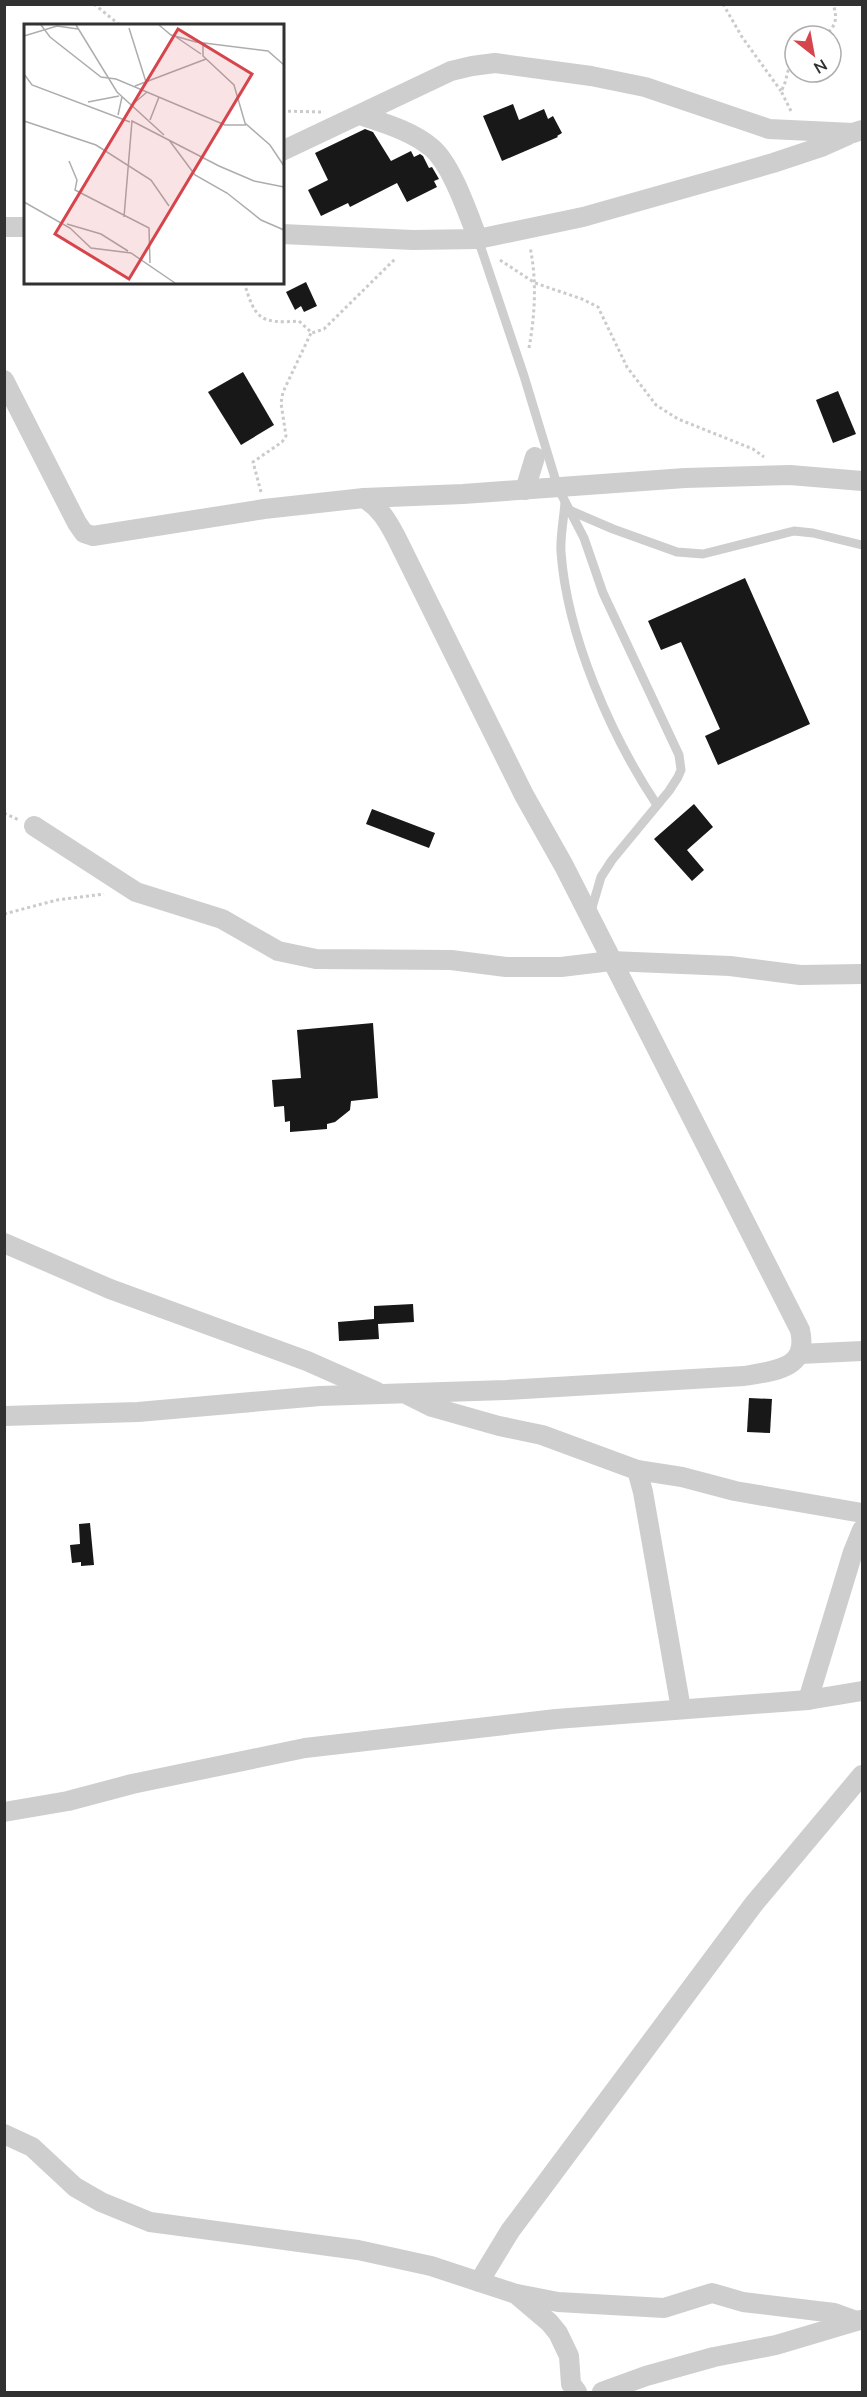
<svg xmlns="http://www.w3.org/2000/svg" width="867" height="2397" font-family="Mulish,sans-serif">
<rect width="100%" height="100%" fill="#fff"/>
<!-- building -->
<g fill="#181818">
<path d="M513,104L519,120L544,109L548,119L553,116L562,133L557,136L558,137L502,161L483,116Z"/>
<path d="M365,129L373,132L391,161L411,151L414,157L420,154L423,156L429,168L432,167L439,179L434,181L437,187L407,202L397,183L350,207L348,203L321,216L308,190L328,180L315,153Z"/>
<path d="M306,282L317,306L304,312L301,306L295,310L286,292Z"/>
<path d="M243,372L274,425L241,445L208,392Z"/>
<path d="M838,391L856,434L833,443L816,400Z"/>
<path d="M745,578L810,724L718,765L705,736L720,729L681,642L661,650L648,621Z"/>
<path d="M694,804L713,827L687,850L704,870L692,881L654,839Z"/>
<path d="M372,809L435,833L429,848L366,824Z"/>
<path d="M373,1023L378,1098L351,1101L350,1110L335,1122L327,1124V1129L290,1132V1121L285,1122L284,1106L274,1107L272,1080L301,1078L297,1030Z"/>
<path d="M413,1304L414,1322L378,1324L379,1339L339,1341L338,1322L374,1319V1306Z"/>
<path d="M749,1398L772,1399L770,1433L747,1432Z"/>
<path d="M90,1523L94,1565L81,1566V1562L72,1563L70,1545L80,1544L79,1524Z"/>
</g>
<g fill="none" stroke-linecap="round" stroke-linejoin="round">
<!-- path -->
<g stroke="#cbcbcb" stroke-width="3" stroke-dasharray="3 3" stroke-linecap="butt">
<path d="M94,4L121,26"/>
<path d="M723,4L742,37L781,91"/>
<path d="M824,36C836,26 838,19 833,4"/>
<path d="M282,111L321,112"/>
<path d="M791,111L781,91C788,81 786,67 795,57"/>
<path d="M500,260L535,283L582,299L598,307L627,367L656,405L678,419L753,449L764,457"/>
<path d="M244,282C255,319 260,324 299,321L312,333L324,329L396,258"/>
<path d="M529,348C535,315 537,280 530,247"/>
<path d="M261,492L253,462L282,442L286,436L281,403L283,392L311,333"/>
<path d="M4,813L19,820"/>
<path d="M4,914L57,900L104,894"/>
</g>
<!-- lane -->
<g stroke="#cecece" stroke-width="9">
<path d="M478,239L524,376L558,488L584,538L603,593L679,755L681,770L678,777L669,791L612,860L601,877L591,911"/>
<path d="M565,502C564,518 560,536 561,552C567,636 611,736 657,805"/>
<path d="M569,510L613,529L677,552L703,554L794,531L813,533L862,545"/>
</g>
<!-- street -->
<g stroke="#cecece" stroke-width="20">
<path d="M360,115C384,123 412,131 432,148C452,165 468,214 478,239"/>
<path d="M282,151L451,71L472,66L495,63L591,76L645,87L769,129L853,133L862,130"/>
<path d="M4,227H26"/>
<path d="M282,234L413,240L478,239L583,217L707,182L773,163L821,147L848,135"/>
<path d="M4,380L77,523L84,533L93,536L264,509L364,498L463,494L685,478L790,475L862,481"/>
<path d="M525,490L535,457"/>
<path d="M34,826L136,892L222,919L278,951L316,959L451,960L506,967H561L611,961L730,966L800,975L862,974"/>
<path d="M4,1243L110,1289L307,1361L377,1392"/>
<path d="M800,1354L862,1351"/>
<path d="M408,1395L432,1407L499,1426L542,1435L637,1470L682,1477L735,1491L862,1513"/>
<path d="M4,1416L138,1412L320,1396L506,1390L744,1376C774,1371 809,1369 800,1330L564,866L524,795L396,537C387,520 380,508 364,498"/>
<path d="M637,1470L643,1492L681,1709"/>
<path d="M808,1700L853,1552L862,1530"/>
<path d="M4,1812L68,1801L132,1784L305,1748L556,1719L808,1700L862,1691"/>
<path d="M4,2134L32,2147L75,2187L101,2202L150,2222L358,2250L431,2266L516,2294L549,2322L558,2333L569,2356L571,2384L577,2392"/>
<path d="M479,2282L510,2231L753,1905L862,1775"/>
<path d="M517,2294L558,2302L664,2308L712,2293L743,2302L834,2313L856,2321"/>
<path d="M602,2392L646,2376L714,2357L776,2345L860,2320"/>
</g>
</g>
<!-- overview -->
<g transform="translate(24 24)">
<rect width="260" height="260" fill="#fff"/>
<path fill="none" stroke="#adadad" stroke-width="1.5" d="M17,1L26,13L77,53L92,55L201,101H222M52,1L93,68L140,111M135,1L147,11L172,18L244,27L260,41M105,4L122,58M0,12L33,2L54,5M152,13L177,30M179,19V32L210,61L221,99L246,121L260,142M0,50L8,61L106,98M111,62L182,35M64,78L95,72M109,80L123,68M94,91L98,73M126,96L135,73M0,97L72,121L127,156L145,182M145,116L171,151L203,169L237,196L260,206M45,137L53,156L51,166L125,204L126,239M0,178L46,204L67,224L107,229L151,259M100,193L108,97L195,142L230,157L260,163M43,200L77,210L104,227"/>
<path fill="#d6454c" fill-opacity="0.15" stroke="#d6454c" stroke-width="3" d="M154,5L228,50L105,255L31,210Z"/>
<rect width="260" height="260" fill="none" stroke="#313131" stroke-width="3"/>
</g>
<!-- border -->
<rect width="867" height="2397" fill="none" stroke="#313131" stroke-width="12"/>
<!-- north arrow -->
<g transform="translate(813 54) rotate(149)"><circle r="28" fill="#ffffff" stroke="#adadad" stroke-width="1.5"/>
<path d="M0-4.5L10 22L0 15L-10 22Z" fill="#d6454c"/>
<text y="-9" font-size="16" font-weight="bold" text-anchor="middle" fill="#313131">N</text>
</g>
</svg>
